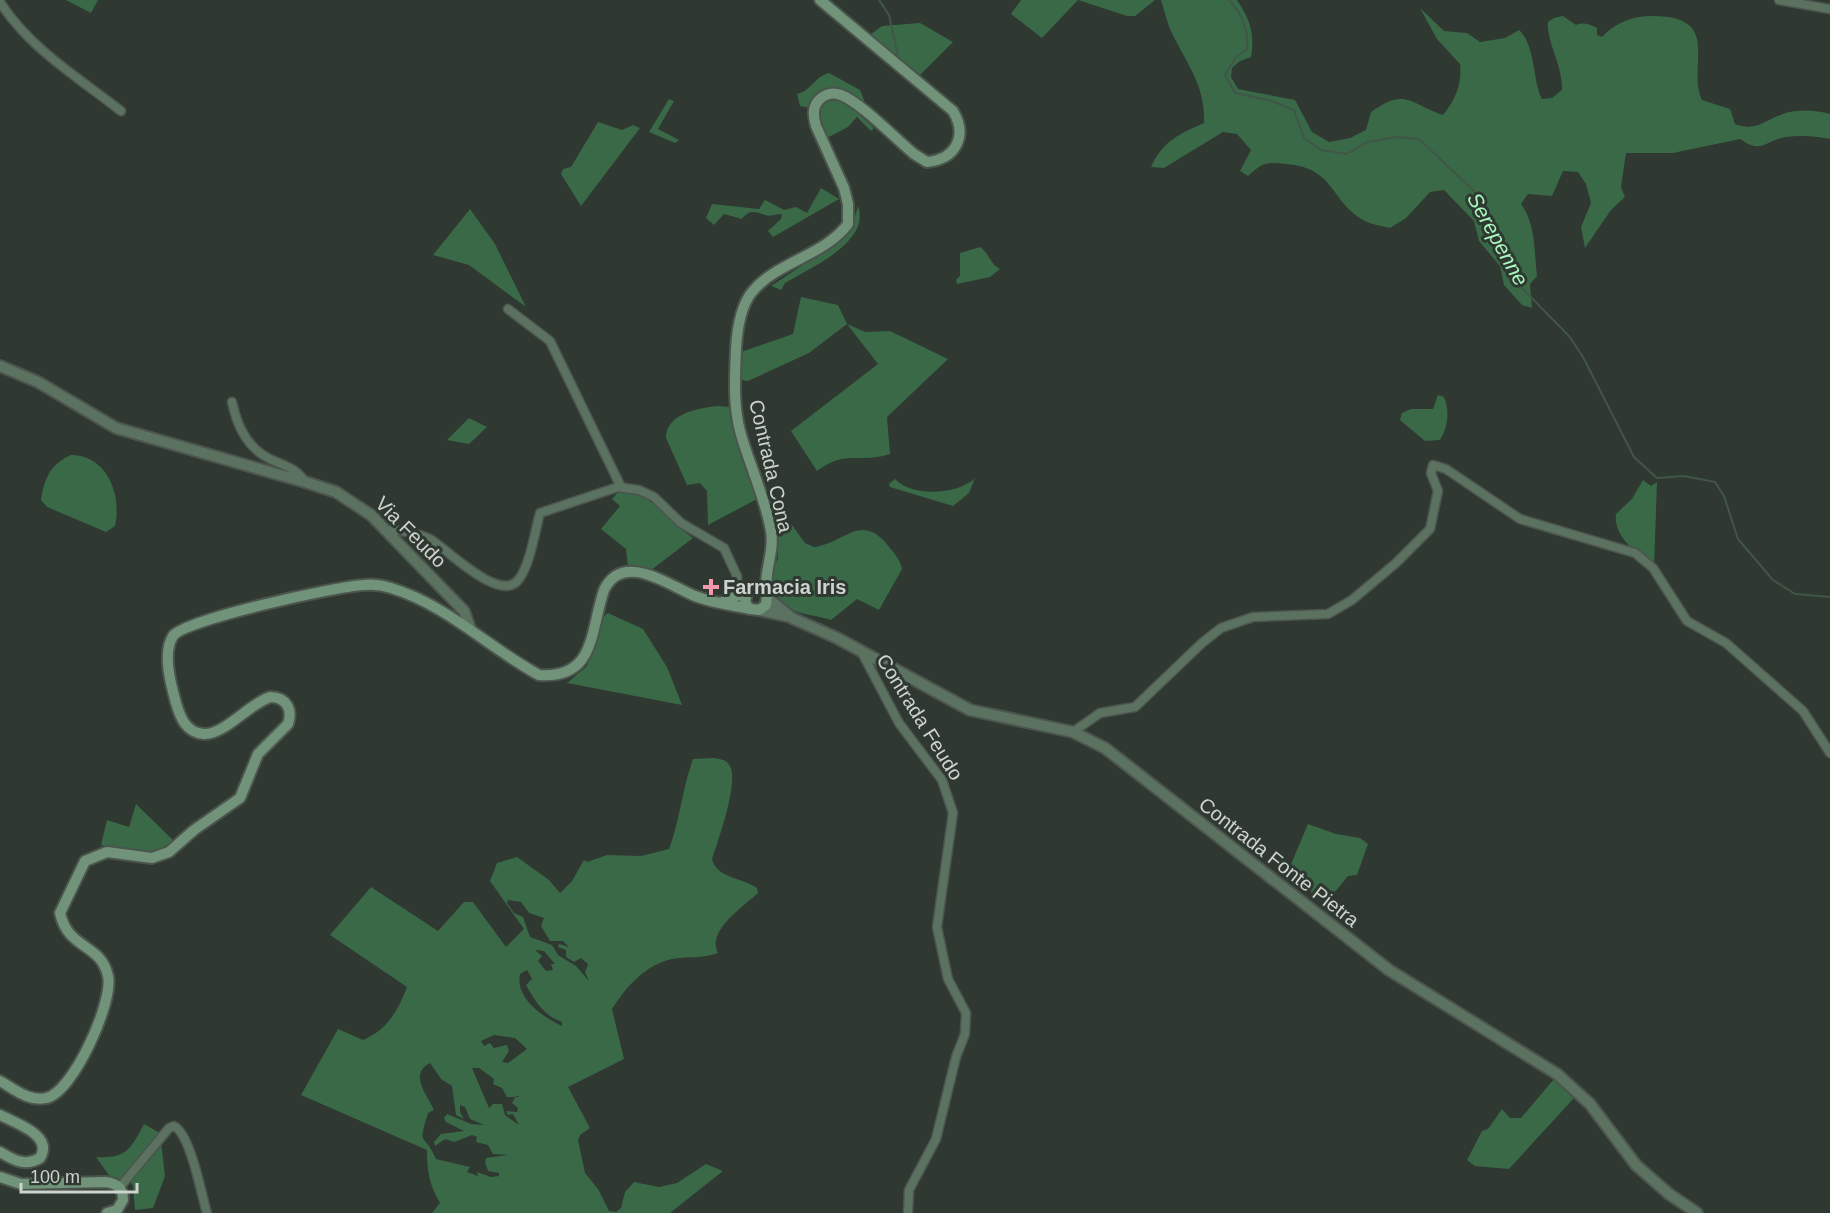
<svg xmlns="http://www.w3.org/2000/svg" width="1830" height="1213" font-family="Arial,sans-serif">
<rect width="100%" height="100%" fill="#2f3831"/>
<!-- green -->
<g fill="#396947" fill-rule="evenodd">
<path d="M66,0H98L91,13Z"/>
<path d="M1021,0H1078L1042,38L1011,14Z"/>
<path d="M1078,0H1155L1135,16H1127Z"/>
<path d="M1161,0H1237C1250,19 1255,34 1251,57L1240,61L1232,68L1231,77L1238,89L1295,100L1312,132L1329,142L1350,138L1366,130L1371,112C1406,87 1410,104 1443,115C1456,99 1462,84 1460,64L1437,39L1420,8L1444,31L1467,33L1480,42L1505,38L1519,30C1536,46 1532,79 1542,99L1552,98L1562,90C1563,65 1546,41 1548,22L1554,18L1563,16L1576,25C1584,22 1589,24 1597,28V35L1602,37C1615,23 1632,16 1652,16C1724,16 1686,66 1702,100L1730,109L1735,124C1756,132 1765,120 1783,114C1797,109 1816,110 1830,114V139C1815,136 1801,135 1786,137C1765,140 1763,155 1740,139L1673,153H1626L1621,187L1625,197L1611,210L1585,248L1581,227L1591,203L1586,184L1578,172L1563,171L1552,196L1528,194L1521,204C1536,224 1534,252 1537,276L1530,284L1532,308L1522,305L1504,285L1500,266L1479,241L1474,221L1444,190L1430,192L1406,218L1390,228C1383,226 1374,225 1367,222C1329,203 1337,168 1286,164C1266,162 1264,162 1248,176L1240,171L1251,150L1237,134L1223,132L1164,168L1151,167C1163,141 1179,134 1204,123C1206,86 1186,63 1171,31C1167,22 1164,10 1161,0Z"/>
<path d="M920,23L953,42L916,79L870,35L882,26Z"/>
<path d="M829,73L860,90L869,113L852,97L819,94L812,100L809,108L800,106L797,94C811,91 814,77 829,73Z"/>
<path d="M669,99L674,101L658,129L679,140L675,143L649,132Z"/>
<path d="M837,100L849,105L874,128L871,131L857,117L848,127L825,139L817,118L818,111L828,101Z"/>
<path d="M598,122L622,130L633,125L640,128L581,206L561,174L563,169L571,167Z"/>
<path d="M821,188L839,199L773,237L768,231L781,219L782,214C776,214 770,217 765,215C755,212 750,209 742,219L724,214L714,225L706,218L712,204L759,209L765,200L784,210L796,207L807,213Z"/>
<path d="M858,206C871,242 810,268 785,283L781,290L771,286L842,239L852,227Z"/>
<path d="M470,209L495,244L526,307L469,265L433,255Z"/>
<path d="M980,247C989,253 990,264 1000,269L990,277L957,284L956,280L960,276V253Z"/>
<path d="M801,297L838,305L847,324L865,332L890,331L948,359L887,417L890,454C860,464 846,449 817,471L791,431L878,364L847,324L809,353L748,381L741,380V352L793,334Z"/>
<path d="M1438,395L1444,397C1450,410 1448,427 1440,440L1425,441L1400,420L1402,413L1411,409H1433Z"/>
<path d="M717,406L731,407L732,423L757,499L708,525L707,491L700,483L687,485L666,438C666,414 698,408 717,406Z"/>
<path d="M469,418L487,427L469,444L447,440Z"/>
<path d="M71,455C107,455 122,495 115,526L106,532L47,507L41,500C44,479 50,464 71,455Z"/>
<path d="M975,478L969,493L953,506L890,487L889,484L895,479C911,497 958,495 975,478Z"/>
<path d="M1643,480L1651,486L1657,482L1654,568C1639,554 1613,538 1616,514L1632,499Z"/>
<path d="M619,491C657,495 666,518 693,538L650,571L628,567L626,549L601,529L620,506L612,499Z"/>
<path d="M789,521L805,543L814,547C844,543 860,514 885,542C892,551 900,558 902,569L879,610L857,599L831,620C798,610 778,617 770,575L778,558V527Z"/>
<path d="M608,613L643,629L667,667L682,705L567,683L587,666L602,618Z"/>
<path d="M713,758C720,759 726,759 730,766C739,782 718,841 712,859C716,878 744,878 757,888L758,893C744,906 706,931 718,953C703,959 687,956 672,959C645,965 626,987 612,1009L624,1059L568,1087L590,1128L580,1135L578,1140L585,1173L598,1189L609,1211L616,1212L621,1208L625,1192L634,1182L659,1187L677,1183L706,1164L723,1171L670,1213H432L440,1203C429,1184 427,1171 427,1150L301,1095L338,1029L363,1040C387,1030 398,1011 407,987L330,935L371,887L438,931L464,902H473L506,947L524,929L490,881L497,863L517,857L549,880L560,893L572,881L584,860L587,862L607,855L641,856L669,849C680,820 682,789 693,759ZM508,900L521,902L529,913L544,918L541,926L550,941H563L569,947L559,944L558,947L566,950V957L574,962L581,958L588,964L585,972L589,981L576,966L558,955L552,945L530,937L523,917L514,913L507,903ZM535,950L544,951L555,964H551L553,970L546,971L538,961L542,956ZM527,970L532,979L526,985C535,1001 544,1016 562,1022V1026C543,1017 515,998 520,974ZM494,1035L515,1038L527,1049L508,1063L502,1062L509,1051L507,1045L494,1048L490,1043L484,1046L481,1041ZM430,1063L441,1079L452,1086L456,1115L464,1119L460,1112V1105L465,1107L470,1119L484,1125L471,1124L447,1114L444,1118L446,1122L464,1131L441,1134L434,1142L435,1146L445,1139L454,1142L472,1135L477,1137L476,1142L488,1145L493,1154L508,1155L486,1158L485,1162L488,1171L499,1173V1176L491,1177L477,1172L478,1176L467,1172L470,1167L436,1159C424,1130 417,1150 428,1113L434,1110C428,1096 408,1074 430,1063ZM472,1068H479L494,1079L493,1084L502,1088L507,1097H521L516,1096L512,1103L518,1108L517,1112L506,1111L508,1115L513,1114L519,1125L505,1115L502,1104H493L489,1108Z"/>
<path d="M136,804L177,844L153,857L101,845L107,820L129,827Z"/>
<path d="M1308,824L1336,834L1360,838L1368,844L1357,875L1348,876C1336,889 1334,900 1314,895L1302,882L1286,876Z"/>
<path d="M1554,1079L1574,1098L1509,1169L1475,1166L1467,1160L1482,1131L1488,1129L1502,1109L1510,1118H1521Z"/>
<path d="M144,1124L160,1133L165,1176L153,1208L135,1210L133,1186L130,1181L111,1178L96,1157C126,1159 131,1149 144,1124Z"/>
</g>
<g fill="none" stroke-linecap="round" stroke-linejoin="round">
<!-- stream -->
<g stroke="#415648" stroke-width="2">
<path d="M879,0L889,15L899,61"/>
<path d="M1229,0C1243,15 1248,29 1247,49L1236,57L1225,75L1235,93L1272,101L1294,110L1304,138L1321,150L1347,154L1367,142L1396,137L1419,139L1474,191L1515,281L1569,336L1583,357L1634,457L1657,478L1684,476L1715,482L1724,496L1738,539L1773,580L1795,594L1830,597"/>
</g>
<!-- minor casing -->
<g stroke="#4b544d" stroke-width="11">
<g id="minor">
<path d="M1779,0L1830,9"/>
<path d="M0,2C29,48 79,78 121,111"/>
<path d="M508,309L550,341L621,487"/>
<path d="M232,402C237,426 247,448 270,459C285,466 296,468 305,482"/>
<path d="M385,530C399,530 417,533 430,539C447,549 501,605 519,579C530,565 535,531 540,513L618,487L639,490L654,497L681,523L724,548L737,576L738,597"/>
<path d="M861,651L899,723L942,780L953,813L937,927L948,979L966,1013L965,1034L956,1057L936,1139L909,1190L908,1213"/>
<path d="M1073,732L1100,713L1135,707L1202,643L1221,628L1253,617L1328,614L1352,600L1396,563L1430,529L1438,491L1431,473L1433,465L1446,469L1520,519L1635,553L1653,568L1687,621L1726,643L1803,711L1830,753"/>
<path d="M120,1187L169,1128L174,1126C191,1135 201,1194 207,1213"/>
</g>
</g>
<!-- tertiary casing -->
<g stroke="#4b544d" stroke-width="14">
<g id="tertiary">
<path d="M0,366L38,382L116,428L305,482L336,492L371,515L464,611L470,628"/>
<path d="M768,598L792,618L837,638L970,710L1073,732L1105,748L1389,970L1557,1074L1590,1104L1636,1165L1669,1194L1697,1213"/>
<path d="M759,610L786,616"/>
</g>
</g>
<!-- secondary casing -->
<g stroke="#4b544d" stroke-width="14">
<g id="secondary">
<path d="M767,594C763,572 775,552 771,531C765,497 749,464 740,431C733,404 735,376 736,349C737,330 740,307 752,292C776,262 824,256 848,224V204L844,188L816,126C813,116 812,107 819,100C825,94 833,92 841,95C860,102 896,139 914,154L927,162C956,159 968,136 953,111L820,0"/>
<path d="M722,602C735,599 745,589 758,587L767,594L766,605L759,610L750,609L745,603L747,591"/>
<path d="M0,1081C14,1089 29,1102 46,1098C73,1093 114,1001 108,976C101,943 68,950 60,913L85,861L107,852L152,858L169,852L194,830L240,798L258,754L288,724C293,709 286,697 270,697C249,704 224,735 204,734C186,733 180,717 176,703C171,685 162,653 173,636C183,620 338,586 364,585C373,584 382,585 391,588C447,605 489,648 539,675C596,679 590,631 604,590C623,551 668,585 695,596C712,603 732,605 750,609"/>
<path d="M0,1115C15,1123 54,1135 40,1158C26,1167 13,1160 0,1152"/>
<path d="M0,1177L21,1184L105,1182C117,1183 123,1188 123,1200L117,1210L107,1213"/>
</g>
</g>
<!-- minor -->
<use href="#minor" stroke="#5c7261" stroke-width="8"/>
<!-- tertiary -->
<use href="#tertiary" stroke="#5c7261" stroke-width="10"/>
<!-- secondary -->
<use href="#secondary" stroke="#709379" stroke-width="10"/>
</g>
<!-- markers -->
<path fill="#f29aac" stroke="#2f3831" stroke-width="2" d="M708 578h6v6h6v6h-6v6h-6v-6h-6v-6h6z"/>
<g text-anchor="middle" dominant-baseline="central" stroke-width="6" stroke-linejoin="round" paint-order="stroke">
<!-- street labels -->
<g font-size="20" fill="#cdd3ce" stroke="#2f3831">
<text transform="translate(771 466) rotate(77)">Contrada Cona</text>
<text transform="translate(411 532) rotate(45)">Via Feudo</text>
<text transform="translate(920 717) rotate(58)">Contrada Feudo</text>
<text transform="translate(1279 862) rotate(38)">Contrada Fonte Pietra</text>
</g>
<!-- poi labels -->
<g font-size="20" font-weight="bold" fill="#cdd3ce" stroke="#2f3831" text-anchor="start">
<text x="723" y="587">Farmacia Iris</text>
</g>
<!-- water labels -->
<g font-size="21" font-style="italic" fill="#a9f8be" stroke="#2f3831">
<text transform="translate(1498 239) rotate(61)">Serepenne</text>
</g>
</g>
<!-- scale -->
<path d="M21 1183v9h116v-9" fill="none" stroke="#cdd3ce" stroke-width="3"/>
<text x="30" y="1183" font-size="18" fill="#cdd3ce" stroke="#2f3831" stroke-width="4.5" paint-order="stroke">100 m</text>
</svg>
